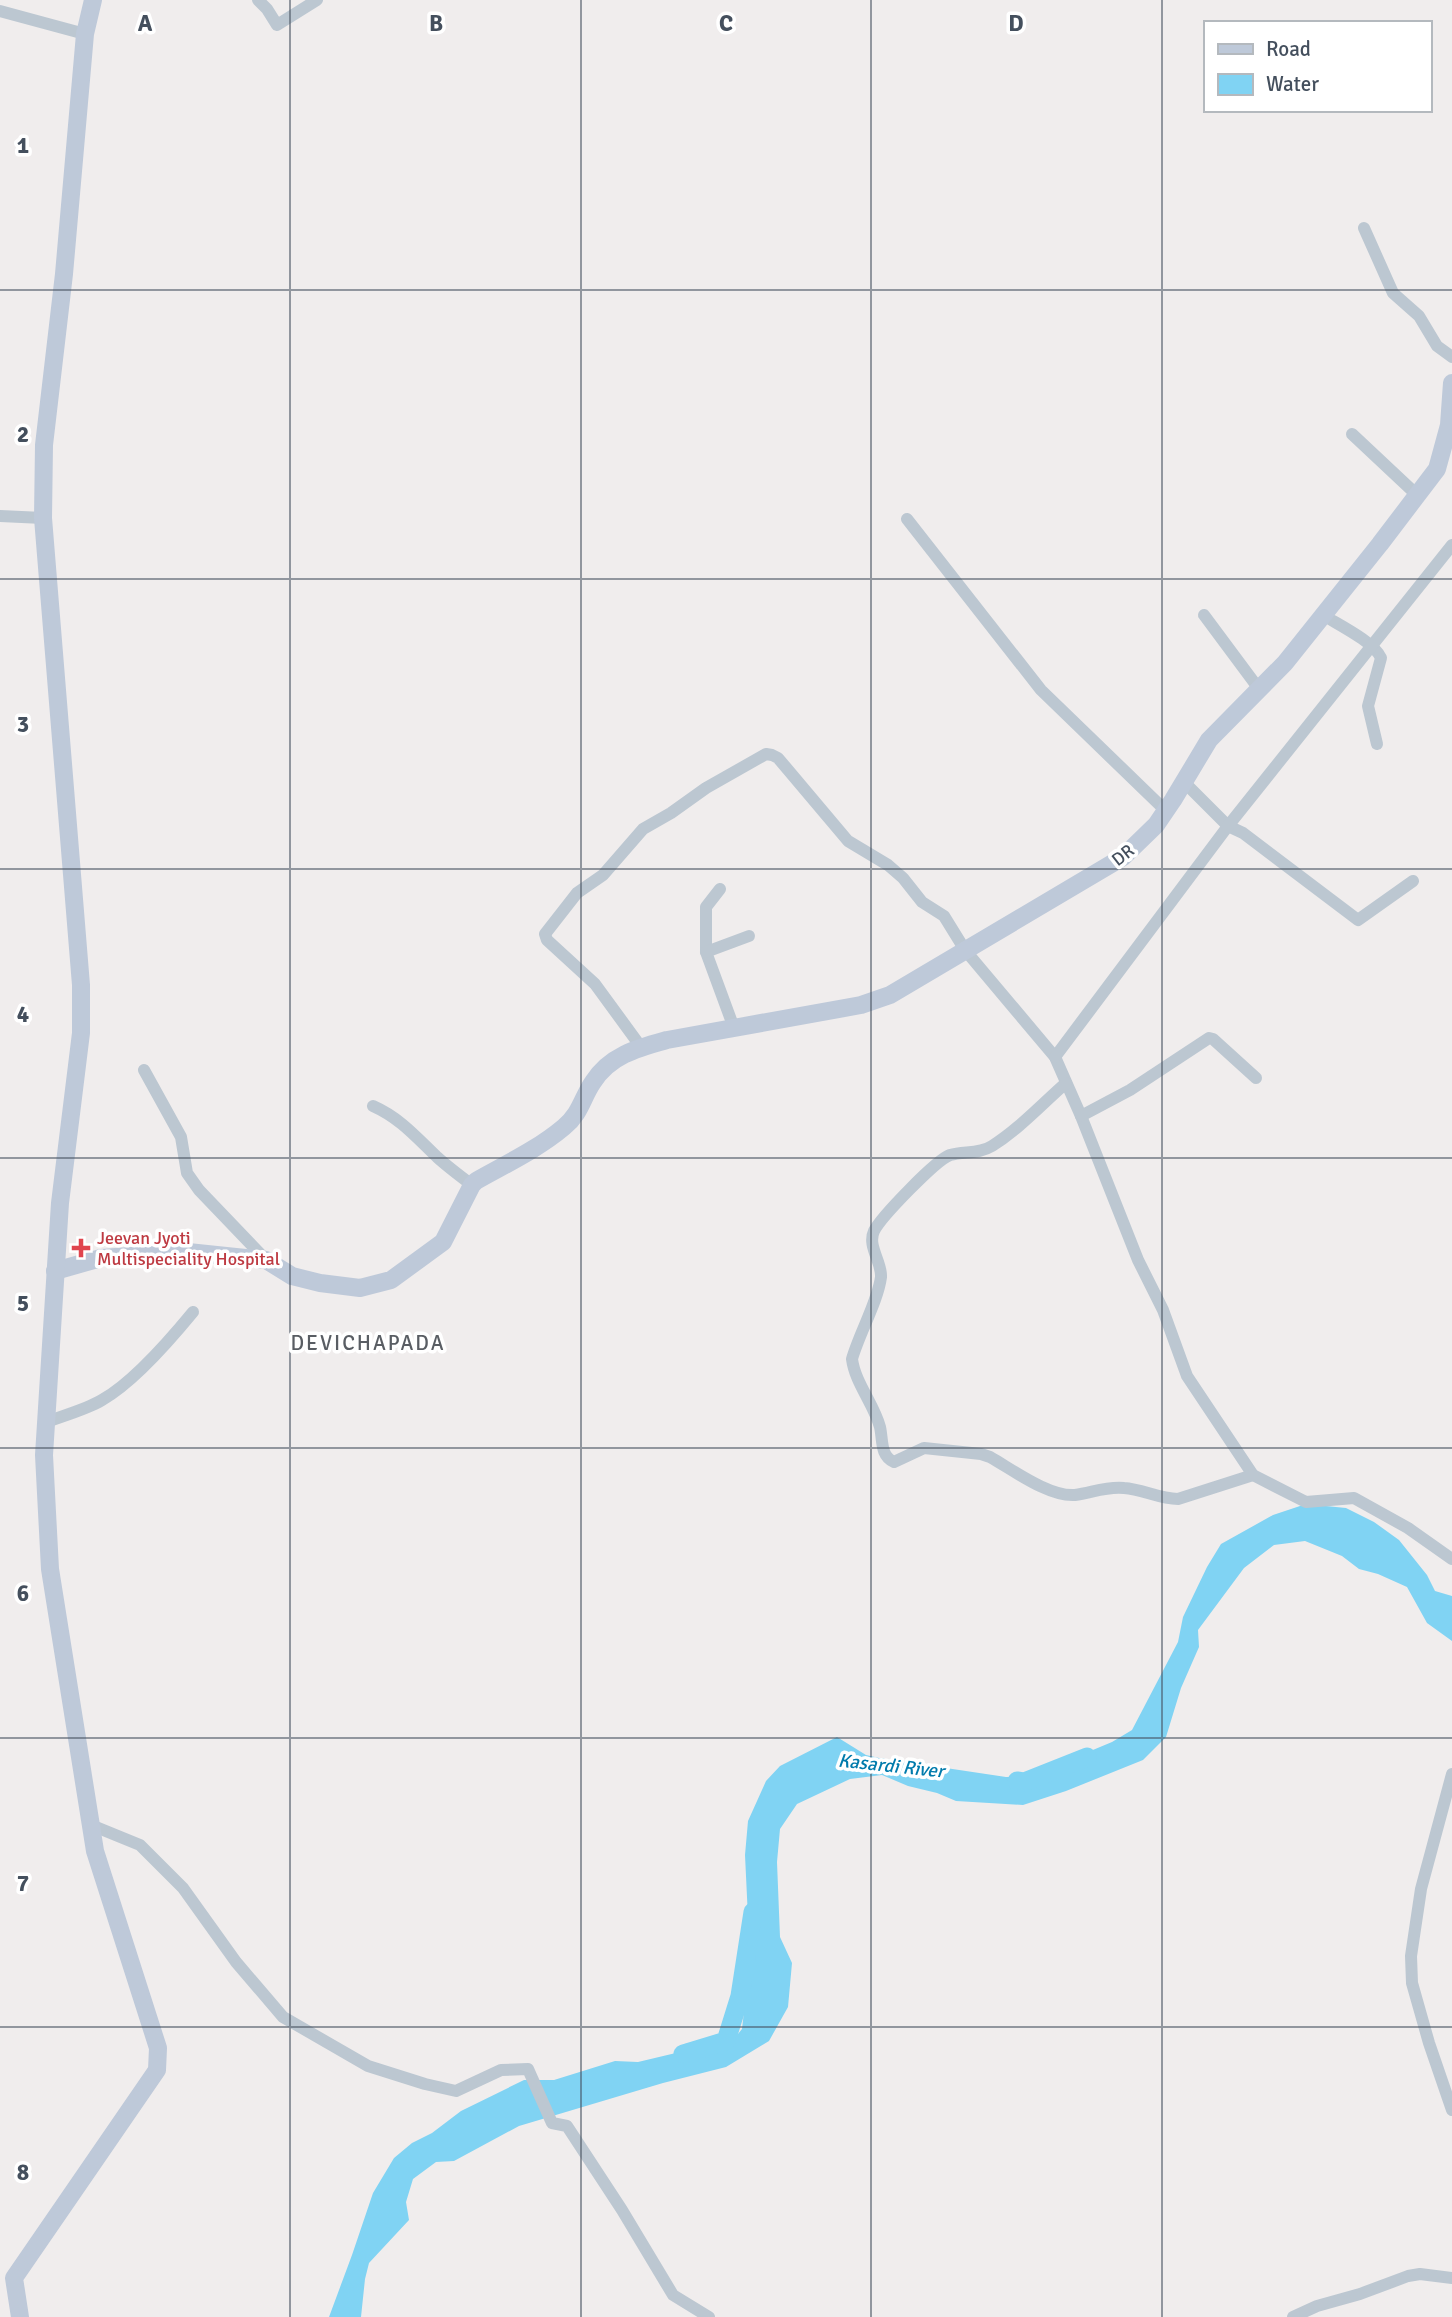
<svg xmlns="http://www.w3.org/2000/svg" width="1452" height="2317" font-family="Signika,sans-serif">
<rect width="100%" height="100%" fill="#f0eded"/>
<!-- water -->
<path fill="#80d3f3" d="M1306,1504L1346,1508L1374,1522L1399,1540L1427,1575L1435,1591L1452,1596V1641L1427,1623L1407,1587L1378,1574L1359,1569L1342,1556L1305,1541L1274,1545L1244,1568L1198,1630L1199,1647L1181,1688L1166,1737L1143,1760L1066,1791L1023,1805L956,1801L937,1793L908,1786L882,1775L850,1779L797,1804L780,1829L777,1862L780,1937L792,1963L788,2007L769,2041L726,2067L663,2083L519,2126L454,2161L436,2162L413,2179L406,2202L409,2220L369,2263L365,2279L361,2317H329L352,2255L373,2193L394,2158L412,2143L432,2133L461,2111L524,2080H554L615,2061L638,2062L701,2047L729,2045L742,2029L745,2003L749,1939L745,1855L748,1821L766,1781L780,1766L837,1737L866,1755L879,1758L1006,1777L1044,1776L1088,1752L1112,1742L1132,1730L1178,1642L1183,1617L1207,1567L1221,1544L1273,1515Z"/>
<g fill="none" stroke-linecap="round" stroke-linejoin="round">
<!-- river -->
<g stroke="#80d3f3" stroke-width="19">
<path d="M1017,1781L1024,1782L1087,1757"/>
<path d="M683,2054L726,2041L740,1996L753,1912"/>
</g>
<!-- street -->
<g stroke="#bcc7d1" stroke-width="12">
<path d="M258,0L267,9L277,25L317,0"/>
<path d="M0,11L85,34"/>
<path d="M1364,228L1393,293L1419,316L1437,346L1452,357"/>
<path d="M1352,434L1417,495"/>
<path d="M0,516L43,518"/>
<path d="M907,519L1041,690L1166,811"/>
<path d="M1204,615L1259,689"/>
<path d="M1323,615C1339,625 1374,642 1381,658L1368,706L1377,744"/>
<path d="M1184,782L1228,826L1243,833L1358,920L1413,881"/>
<path d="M720,889L706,907V952L734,1028"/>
<path d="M706,952L749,936"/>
<path d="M641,1047L595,984L547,940L545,934L577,893L603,875L643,829L671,813L706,788L766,754L772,755L778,758L848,841L888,865L903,878L922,902L944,916L965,950L1055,1057L1081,1116L1138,1260L1163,1310L1187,1376L1253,1475L1306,1502L1354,1498L1408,1528L1452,1559"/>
<path d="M1055,1057L1228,826L1452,545"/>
<path d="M144,1070L181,1137L187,1173L199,1190L266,1260"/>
<path d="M1066,1083C1042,1104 1019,1129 992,1146C979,1154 964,1151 950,1155C936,1160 881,1217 874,1231C867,1246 882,1262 881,1277C878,1301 859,1334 852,1359C855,1383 874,1404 880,1427C883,1440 880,1456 894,1462L924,1448L981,1454L990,1457C1013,1470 1049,1497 1075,1495C1091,1493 1107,1486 1124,1488C1142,1489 1159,1499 1178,1499L1253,1475"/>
<path d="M373,1106C400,1118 416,1137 437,1157C448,1167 460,1176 472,1185"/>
<path d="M1081,1116L1130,1090L1209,1038L1213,1039L1256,1078"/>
<path d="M46,1422C65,1415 85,1410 102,1400C134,1382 170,1340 193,1312"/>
<path d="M1452,1774L1421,1889L1411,1956L1412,1983L1429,2043L1452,2110"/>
<path d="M91,1825L140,1845L183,1888L236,1962L283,2017L368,2066L425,2084L456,2091L501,2070L528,2069L552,2123L567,2126L622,2210L673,2295L709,2317"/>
<path d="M1293,2317L1317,2306L1360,2294L1408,2276L1420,2274L1452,2278"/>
</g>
<!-- secondary -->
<g stroke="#bec9d9" stroke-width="18">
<path d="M55,1271L101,1258L188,1252L266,1260L292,1276L320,1283L360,1288L391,1280L443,1242L472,1185L476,1181C506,1164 538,1149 564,1127C581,1113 582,1098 593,1082C610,1055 638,1048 667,1040L861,1005L890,995L1123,857L1156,825L1173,800L1209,740L1285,663L1380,544L1437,469L1449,425L1452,383"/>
<path d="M20,2317L14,2278L157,2070L158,2048L95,1851L50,1569L44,1455L60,1203L81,1033V985L43,518L44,445L64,274L85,34L93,0"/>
</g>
</g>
<!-- grid -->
<path fill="none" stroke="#444f5d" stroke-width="2" stroke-opacity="0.55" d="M290,0V2317M581,0V2317M871,0V2317M1162,0V2317M0,290H1452M0,579H1452M0,869H1452M0,1158H1452M0,1448H1452M0,1738H1452M0,2027H1452"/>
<!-- markers -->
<path fill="#e0444e" stroke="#fff" stroke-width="2.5" d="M77.5 1237.5h7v7h7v7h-7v7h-7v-7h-7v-7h7z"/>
<g text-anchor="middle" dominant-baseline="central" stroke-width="7" stroke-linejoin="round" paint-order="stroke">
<!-- street labels -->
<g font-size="18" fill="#444f5d" stroke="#fff">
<text transform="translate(1123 855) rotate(-38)">DR</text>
</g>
<!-- health labels -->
<g font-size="18" fill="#be3a42" stroke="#fff" text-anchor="start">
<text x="97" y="1238">Jeevan Jyoti<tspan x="97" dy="21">Multispeciality Hospital</tspan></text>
</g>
<!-- water labels -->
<g font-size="19" font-style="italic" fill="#017bac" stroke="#fff">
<text transform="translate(891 1766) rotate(6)">Kasardi River</text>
</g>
<!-- quarter labels -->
<g font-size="21" letter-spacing="2" fill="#595d63" stroke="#fff">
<text x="368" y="1343">DEVICHAPADA</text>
</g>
</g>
<g font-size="23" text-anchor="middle" font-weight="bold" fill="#444f5d" stroke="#fff" stroke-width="7" stroke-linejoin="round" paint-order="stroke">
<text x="145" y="31">A</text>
<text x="436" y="31">B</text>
<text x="726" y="31">C</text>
<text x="1016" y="31">D</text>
<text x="23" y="153">1</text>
<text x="23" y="442">2</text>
<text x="23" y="732">3</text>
<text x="23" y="1022">4</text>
<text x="23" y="1311">5</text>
<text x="23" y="1601">6</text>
<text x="23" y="1891">7</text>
<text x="23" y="2180">8</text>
</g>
<!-- legend -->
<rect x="1204" y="21" width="228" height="91" fill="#ffffff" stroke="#b4b9be" stroke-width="2"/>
<rect x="1218" y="44" width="35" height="10" fill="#bec9d9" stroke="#b4b9be" stroke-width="2"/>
<text x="1266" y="56" font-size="21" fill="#444f5d">Road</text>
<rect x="1218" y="74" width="35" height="21" fill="#80d3f3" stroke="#b4b9be" stroke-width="2"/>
<text x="1266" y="91" font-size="21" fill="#444f5d">Water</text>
</svg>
